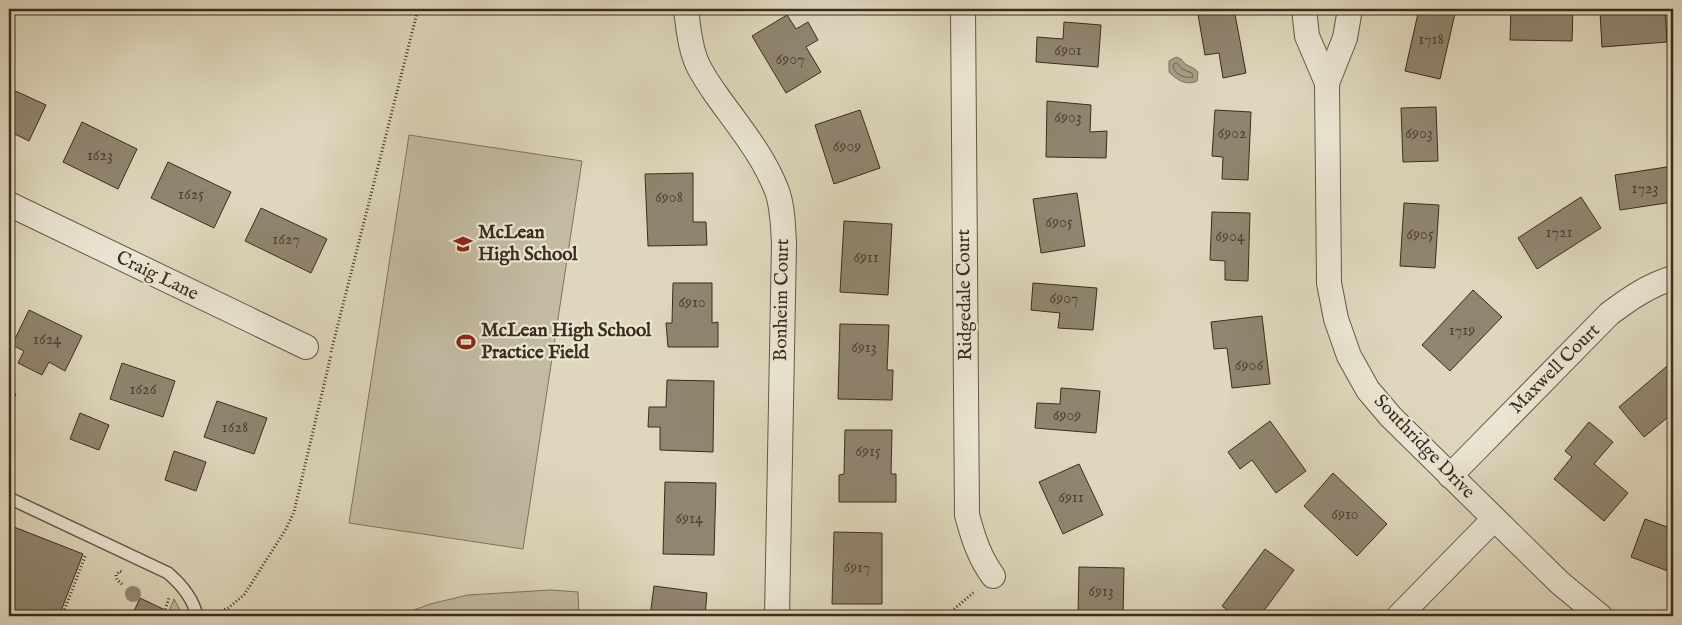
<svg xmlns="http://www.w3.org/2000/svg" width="1682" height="625" font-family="'IM FELL English',serif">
<rect width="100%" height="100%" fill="#ded7bc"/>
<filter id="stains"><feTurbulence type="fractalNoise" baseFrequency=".004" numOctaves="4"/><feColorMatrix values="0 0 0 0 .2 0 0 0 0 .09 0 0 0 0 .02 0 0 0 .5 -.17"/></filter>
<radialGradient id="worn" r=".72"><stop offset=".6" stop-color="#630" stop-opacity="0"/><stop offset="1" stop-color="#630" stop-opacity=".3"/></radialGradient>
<!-- green -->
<g fill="#c2baa1" stroke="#7f7360">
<path d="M409,135L582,161L523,549L349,523Z"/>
<path d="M551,590L578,592L579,616H398L430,604L468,595Z"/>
<path d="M174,599L180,610L181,616H167Z"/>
</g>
<!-- water -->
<path fill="#a79d86" stroke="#7c705c" d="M1176,57L1181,59C1187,68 1192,65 1198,72L1197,81C1186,86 1177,80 1169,72V61Z"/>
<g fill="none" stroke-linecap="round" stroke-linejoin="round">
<!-- shore -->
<path stroke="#726452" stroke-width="1" d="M1177,63L1182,69L1192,73L1193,77C1185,79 1173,74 1173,65Z"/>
</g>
<!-- building -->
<g fill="#908570" stroke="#3c2c1e">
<path d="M1197,9H1234L1246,73L1223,78L1219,53L1205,55Z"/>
<path d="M1419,9H1456L1440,79L1405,71Z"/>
<path d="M1511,9H1573L1572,41L1510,40Z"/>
<path d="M1642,9H1665L1667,42L1602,47L1600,12Z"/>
<path d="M787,15L796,29L808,22L818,40L806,47L821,72L786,93L752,36Z"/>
<path d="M1064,22L1101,25L1098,67L1036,62L1037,37L1063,39Z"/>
<path d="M9,88L46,105L29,141L9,131Z"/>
<path d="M1047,101L1091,105L1090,132L1107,131L1106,158L1046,157Z"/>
<path d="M1436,107L1438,161L1403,162L1401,108Z"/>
<path d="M860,110L880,168L834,184L815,125Z"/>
<path d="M1215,110L1251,112L1248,180L1222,179L1223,157L1212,156Z"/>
<path d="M82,122L137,149L118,189L63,162Z"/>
<path d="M168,162L231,192L214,228L151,198Z"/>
<path d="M1673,166V202L1620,210L1615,175Z"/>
<path d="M693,173V222H706L707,245L648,246L645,174Z"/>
<path d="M1077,193L1085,246L1041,253L1033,199Z"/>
<path d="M1581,197L1601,228L1537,269L1518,238Z"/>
<path d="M1404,203L1439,205L1435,268L1400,266Z"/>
<path d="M261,208L327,239L311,273L245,241Z"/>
<path d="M1212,212L1250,213L1248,281L1225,280V261L1210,260Z"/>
<path d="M844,221L892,224L888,295L840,292Z"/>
<path d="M673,283H712V323L718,322V347H668L666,323H672Z"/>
<path d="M1033,283L1097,288L1093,330L1058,328L1060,313L1031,310Z"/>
<path d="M1473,290L1502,317L1450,371L1422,345Z"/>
<path d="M29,310L82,336L65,371L49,362L42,375L18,363L24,351L12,345Z"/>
<path d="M1262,316L1270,384L1232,388L1227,348L1214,349L1211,322Z"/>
<path d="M840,324L889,325L887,370H893L892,400L838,399Z"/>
<path d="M1673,361V413L1644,437L1619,407Z"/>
<path d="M122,363L175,381L163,417L110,399Z"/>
<path d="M667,380L714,381L713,452L660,450V427H648L649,407H666Z"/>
<path d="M1061,388L1100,391L1096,433L1035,428L1037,403L1060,404Z"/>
<path d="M9,390L16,394L9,409Z"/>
<path d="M217,401L267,418L254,454L204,437Z"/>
<path d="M80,413L109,425L99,450L70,439Z"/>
<path d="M1270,421L1306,471L1276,493L1252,460L1240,469L1228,452Z"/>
<path d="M1589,422L1613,442L1594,464L1628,493L1604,521L1554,479L1572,457L1565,451Z"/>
<path d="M845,430H892L891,474H896V502H839V475L844,474Z"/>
<path d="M174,451L206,462L196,491L165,480Z"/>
<path d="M1079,464L1103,515L1063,534L1039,482Z"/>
<path d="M1333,473L1387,524L1357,556L1304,506Z"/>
<path d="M665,482L716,483L714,555L663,554Z"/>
<path d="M1645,519L1673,529V573L1631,557Z"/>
<path d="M9,525L83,554L59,616H9Z"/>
<path d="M834,532L882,533V604H832Z"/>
<path d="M1265,549L1294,570L1260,616H1235L1222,606Z"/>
<path d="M1079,567L1124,568L1123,616H1078Z"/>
<path d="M654,586L707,593L705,616H650Z"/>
<path d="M140,598L163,609L159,616H146L134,611Z"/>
</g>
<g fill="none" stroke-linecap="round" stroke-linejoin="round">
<!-- lane casing -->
<g stroke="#645746" stroke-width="14">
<path id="lane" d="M9,498L168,573C182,585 193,598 197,616"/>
</g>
<!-- street casing -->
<g stroke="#645746" stroke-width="26">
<g id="street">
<path d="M686,9C688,25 689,42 695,58C700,73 711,87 720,100C741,129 764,157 777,191C783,208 783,226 784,244L777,616"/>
<path d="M963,9L967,515C973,537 979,557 993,576"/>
<path d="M1304,9L1307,36L1327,83L1329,283L1336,319L1349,356L1368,390L1391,417L1560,583L1600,616"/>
<path d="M1327,83L1345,38L1350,9"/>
<path d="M9,204L306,347"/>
<path d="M1450,476L1609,314C1629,299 1649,285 1673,278"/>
<path d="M1399,616L1494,519"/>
</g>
</g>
<!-- path -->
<g stroke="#3c2c1e" stroke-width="3" stroke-dasharray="1 2.5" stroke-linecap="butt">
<path d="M331,352L418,9"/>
<path d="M122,584L117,580L116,575L120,571L122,572"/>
<path d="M800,611L928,616"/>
<path d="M215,614L228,608L244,595L286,529L294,512L331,355"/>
<path d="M62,616L86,554"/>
<path d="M163,616L169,598"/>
<path d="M946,616L974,592"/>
</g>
<!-- lane -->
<use href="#lane" stroke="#eae5d3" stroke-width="11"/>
<!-- street -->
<use href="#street" stroke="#eae5d3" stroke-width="24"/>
</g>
<!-- trees -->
<circle fill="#948873" cx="133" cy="594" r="8"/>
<!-- icons -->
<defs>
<g id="school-bare" transform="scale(1.5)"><path d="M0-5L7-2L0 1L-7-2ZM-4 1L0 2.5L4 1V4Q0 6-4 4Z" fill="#8f2418" stroke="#eae5d3" stroke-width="2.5" paint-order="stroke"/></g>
<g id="stadium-bare" transform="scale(1.5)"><path d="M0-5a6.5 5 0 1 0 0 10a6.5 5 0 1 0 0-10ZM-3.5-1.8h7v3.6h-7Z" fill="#8f2418" stroke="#eae5d3" stroke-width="2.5" paint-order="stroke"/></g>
</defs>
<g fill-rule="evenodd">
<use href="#school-bare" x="463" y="244"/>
<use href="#stadium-bare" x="466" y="342"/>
</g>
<g text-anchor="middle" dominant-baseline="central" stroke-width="4.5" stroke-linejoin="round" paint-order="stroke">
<!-- number labels -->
<g font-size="16" fill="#514232">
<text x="1431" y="40">1718</text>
<text x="1068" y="51">6901</text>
<text x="790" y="60">6907</text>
<text x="1068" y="118">6903</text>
<text x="1232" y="134">6902</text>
<text x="1419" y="134">6903</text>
<text x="847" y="147">6909</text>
<text x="100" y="156">1623</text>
<text x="1645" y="189">1723</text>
<text x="191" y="195">1625</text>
<text x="669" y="198">6908</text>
<text x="1059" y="223">6905</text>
<text x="1559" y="233">1721</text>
<text x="1420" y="235">6905</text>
<text x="1230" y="237">6904</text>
<text x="286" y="240">1627</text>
<text x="866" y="258">6911</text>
<text x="1064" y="299">6907</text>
<text x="692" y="303">6910</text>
<text x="1462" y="331">1719</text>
<text x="47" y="340">1624</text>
<text x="864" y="348">6913</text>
<text x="1249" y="366">6906</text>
<text x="143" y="390">1626</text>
<text x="1067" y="416">6909</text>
<text x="235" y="428">1628</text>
<text x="868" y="452">6915</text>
<text x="1071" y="498">6911</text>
<text x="1345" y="515">6910</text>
<text x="689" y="519">6914</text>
<text x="857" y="568">6917</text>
<text x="1101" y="592">6913</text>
</g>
<!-- poi labels -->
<g font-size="19" font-weight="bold" fill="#3c2c1e" stroke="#eae5d3" text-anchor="start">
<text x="478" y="233">McLean<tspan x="478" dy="22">High School</tspan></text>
<text x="481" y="331">McLean High School<tspan x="481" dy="22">Practice Field</tspan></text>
</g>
<!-- street labels -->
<g font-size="19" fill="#3c2c1e" stroke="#eae5d3">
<text transform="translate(157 276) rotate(26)">Craig Lane</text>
<text transform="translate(965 295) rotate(-91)">Ridgedale Court</text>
<text transform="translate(782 300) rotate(-89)">Bonheim Court</text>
<text transform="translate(1555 369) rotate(-45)">Maxwell Court</text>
<text transform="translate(1424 447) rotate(46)">Southridge Drive</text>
</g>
</g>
<!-- margin -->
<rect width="1682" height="625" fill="none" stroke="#ded7bc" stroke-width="30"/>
<rect x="10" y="10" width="1662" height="605" fill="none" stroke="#3c2c1e" stroke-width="2.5"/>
<rect x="15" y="15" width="1652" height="595" fill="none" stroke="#3c2c1e"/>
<rect width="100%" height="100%" filter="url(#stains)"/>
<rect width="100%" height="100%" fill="url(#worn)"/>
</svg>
